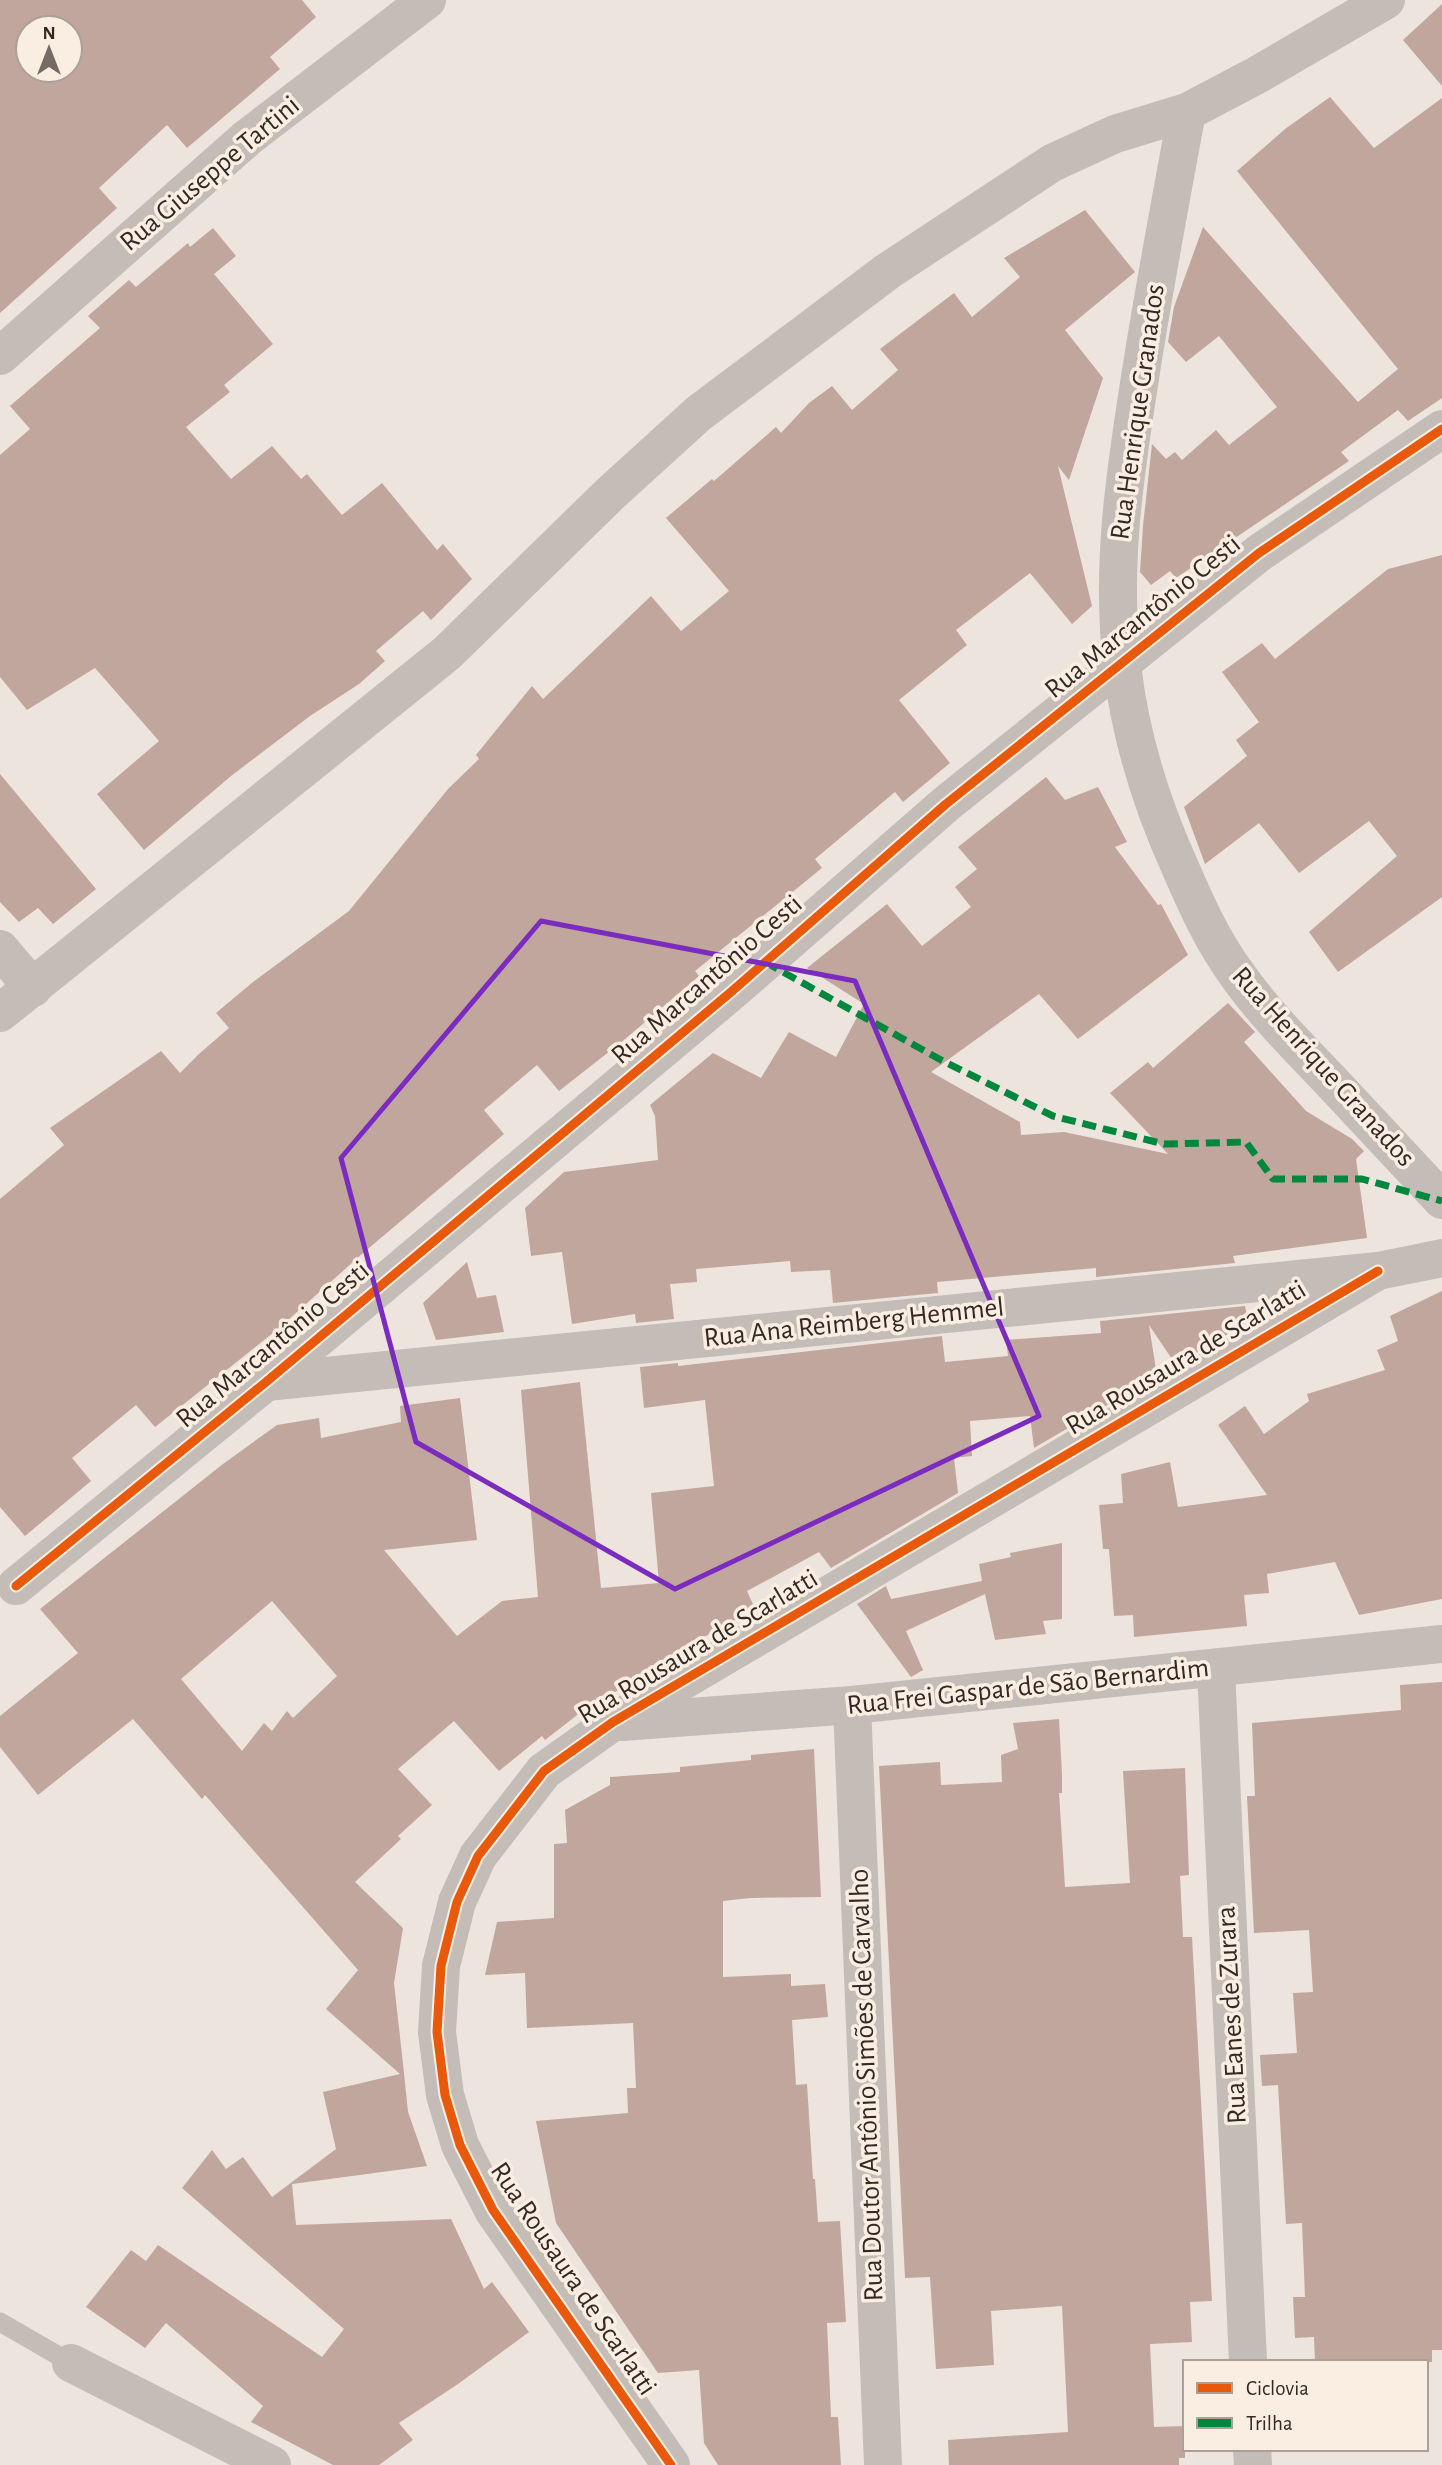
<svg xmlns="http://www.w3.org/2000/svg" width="1442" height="2465" font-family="'Alegreya Sans',sans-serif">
<rect width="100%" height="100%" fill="#ece4dd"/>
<!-- building -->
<g fill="#c1a69e" fill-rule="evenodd">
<path d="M0,0H302L316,17L270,57L280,69L187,148L167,125L99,188L117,208L0,313ZM28,28H70V70H28Z"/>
<path d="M1442,4V86L1403,40Z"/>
<path d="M1330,97L1374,148L1442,98V398L1408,421L1398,410L1341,452L1349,461L1176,578L1170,571L1151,585L1140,572L1143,526L1152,444L1166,459L1175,452L1182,460L1216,430L1229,445L1277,407L1219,336L1186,362L1168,342L1174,307L1203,227L1358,402L1398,369L1237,171L1285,129Z"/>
<path d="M1085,210L1135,272L1065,330L1103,378L1069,480L1058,466L1092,606L1072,624L1030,573L956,630L967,645L899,700L950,763L903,802L895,792L815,859L822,868L695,971L699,976L624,1040L559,1091L537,1065L484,1110L504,1134L363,1253L278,1329L155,1427L136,1405L72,1458L91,1481L25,1536L0,1507V1199L64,1145L50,1128L161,1051L180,1073L200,1053L229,1028L216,1013L253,982L349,911L448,789L479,759L476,755L532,686L543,699L651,596L681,631L729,591L666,518L712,479L714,481L776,427L781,433L809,403L832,386L852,410L898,370L880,349L954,293L972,317L1020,277L1004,258Z"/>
<path d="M213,228L236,256L214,274L273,344L224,385L230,392L186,427L231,479L272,446L301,479L307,474L342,515L382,483L437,550L443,544L472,579L431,620L423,611L376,651L385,661L359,684L310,716L231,776L144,850L97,794L159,741L95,668L27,710L0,677V455L30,429L10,406L100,328L88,316L129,280L136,287L188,243L190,247Z"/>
<path d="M1442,555V897L1338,972L1309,932L1397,856L1369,821L1299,873L1259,823L1205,864L1184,807L1247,756L1236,740L1259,722L1222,672L1262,643L1275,659L1388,569Z"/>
<path d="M0,774L96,889L53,924L38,908L19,922L0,902Z"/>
<path d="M1046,777L1065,800L1098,787L1127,842L1115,847L1158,905L1161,904L1188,955L1078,1039L1039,994L931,1072L1020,1122L1021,1135L1064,1132L1168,1154L1110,1093L1148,1062L1153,1068L1228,1003L1255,1032L1244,1042L1306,1111L1352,1139L1364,1151L1356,1159L1367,1238L1233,1256L1235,1263L1096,1277V1268L937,1282L938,1293L833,1303L830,1270L791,1272L790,1261L696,1269L697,1282L670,1284L674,1319L636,1323L635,1314L572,1324L562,1252L531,1256L525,1208L564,1172L658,1160L655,1116L650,1105L713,1053L761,1078L789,1032L836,1057L864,1004L807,968L887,904L922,946L971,907L955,887L977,869L958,847Z"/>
<path d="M467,1262L477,1298L496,1295L504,1332L436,1340L423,1303Z"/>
<path d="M1442,1291V1599L1359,1615L1335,1562L1267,1574L1269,1593L1244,1595L1247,1626L1134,1637L1133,1615L1114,1616L1109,1549H1103L1099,1505L1123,1503L1121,1474L1170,1462L1178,1507L1267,1495L1218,1425L1245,1406L1264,1434L1309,1401L1307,1394L1385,1370L1377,1350L1398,1341L1390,1316Z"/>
<path d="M1245,1306L1248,1322L1176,1365L1149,1325L1157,1376L1034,1448L1030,1416L970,1421L972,1456L954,1458L958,1493L831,1568L819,1552L747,1591L755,1609L702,1638L604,1699L603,1695L545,1740L542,1736L499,1771L454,1721L398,1769L432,1805L398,1836L401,1839L355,1882L403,1928L394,1983L404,2073L408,2112L427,2166L292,2184L296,2225L451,2219L484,2289L492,2282L529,2332L458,2384L399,2423L413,2440L379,2465H333L251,2422L263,2406L166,2323L145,2348L86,2307L131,2250L146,2261L158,2245L322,2357L344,2329L182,2188L212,2150L226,2169L243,2157L272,2197L336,2149L323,2092L400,2074L326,2009L358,1970L205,1795L202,1799L133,1719L38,1795L0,1747V1716L78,1653L40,1609L223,1464L277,1425L319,1418L321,1438L401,1422L400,1406L460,1398L477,1540L384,1550L457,1636L502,1601L538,1597L521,1390L580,1382L601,1588L659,1583L651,1493L714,1486L705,1400L644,1408L640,1367L678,1363V1366L942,1336L945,1362L1008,1356L1006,1340L1101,1333L1100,1321ZM272,1601L337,1676L293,1718L287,1711L272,1731L264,1723L242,1751L181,1679Z"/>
<path d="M1062,1543V1619L1043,1621L1046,1634L995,1640L985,1594L906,1631L923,1670L911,1677L857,1604L886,1586L891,1599L982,1581L979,1564L1011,1557L1010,1553Z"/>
<path d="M1442,1682V2350H1432V2362H1315L1314,2337L1295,2338L1293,2297H1305L1302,2223L1286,2224L1278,2085L1262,2086L1260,2055L1297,2053L1293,1993L1313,1992L1309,1930L1254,1933L1247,1796H1255L1252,1723L1401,1710L1400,1685Z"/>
<path d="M1059,1719L1062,1775V1793H1059L1065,1887L1130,1883L1123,1771L1185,1768L1189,1875L1180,1876L1183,1937H1192L1212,2301L1190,2302L1192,2342L1150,2344L1154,2427L1185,2426V2458H1179V2465H949L948,2440L1068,2432L1062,2306L991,2311L994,2365L936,2369L930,2277L905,2278L879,1766L940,1762L941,1785L1002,1782L1001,1755L1018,1749L1013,1723Z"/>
<path d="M814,1749L821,1897L750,1898L723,1901V1977L791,1974V1986L825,1984L828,2017L792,2020L796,2085L807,2084L813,2179H815L818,2222L840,2221L846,2322L827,2323L831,2417H838L841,2465H718L704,2443L699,2370L658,2373L556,2223L536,2121L628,2113L627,2088H636L633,2023L527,2028L525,1973L485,1975L497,1922L554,1918V1844L567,1843L565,1810L610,1785V1777L680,1772V1767L751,1760V1755Z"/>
</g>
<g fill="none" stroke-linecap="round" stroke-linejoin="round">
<!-- service -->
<path stroke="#c4bcb7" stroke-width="19" d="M0,2322L71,2363"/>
<!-- minor -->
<g stroke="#c4bcb7" stroke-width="38">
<path d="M1187,112C1170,203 1153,293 1139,384C1124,480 1111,568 1122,665C1130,736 1151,803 1180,867C1196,904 1212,940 1236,973C1262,1010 1295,1044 1327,1077C1365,1118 1404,1159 1442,1200"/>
<path d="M0,356L247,138L427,0"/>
<path d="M0,949L33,988"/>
<path d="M0,1013L447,653L611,493L699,413L888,271L1052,163L1115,134L1187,112L1259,74L1386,0"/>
<path d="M266,1382L1378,1271L1442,1258"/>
<path d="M16,1586L266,1382L731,992L946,804L1259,553L1442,429"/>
<path d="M1216,1669L1248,2362"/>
<path d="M852,1705L883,2465"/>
<path d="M622,1722L852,1705L1442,1644"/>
<path d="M71,2363L272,2465"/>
<path d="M1252,2449L1253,2465"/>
<path d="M671,2465L493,2210L460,2145L445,2095L437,2032L441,1966L457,1902L478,1856L544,1771L613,1722L1378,1271"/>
</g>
<!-- quiet -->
<path stroke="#00873e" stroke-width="7" stroke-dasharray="14 7" stroke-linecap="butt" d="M765,962L941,1060L1053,1116L1164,1144L1246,1142L1273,1179H1362L1442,1201"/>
<!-- cycleway casing -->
<g stroke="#faeee3" stroke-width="13">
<g id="cycleway">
<path d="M16,1586L266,1382L731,992L946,804L1259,553L1442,429"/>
<path d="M671,2465L493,2210L460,2145L445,2095L437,2032L441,1966L457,1902L478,1856L544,1771L613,1722L1378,1271"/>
</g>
</g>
<!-- cycleway -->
<use href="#cycleway" stroke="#e8590c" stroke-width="9"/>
</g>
<!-- marked area -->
<path fill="none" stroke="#7b2cbf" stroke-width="5" stroke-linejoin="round" d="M541,921L855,981L1039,1416L675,1589L416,1442L341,1158Z"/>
<g text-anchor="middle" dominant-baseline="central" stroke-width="7" stroke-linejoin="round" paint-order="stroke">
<!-- street labels -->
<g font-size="28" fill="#352925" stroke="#faeee3">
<text transform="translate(210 174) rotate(-40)">Rua Giuseppe Tartini</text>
<text transform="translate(1138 412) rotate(-82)">Rua Henrique Granados</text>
<text transform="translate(1143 617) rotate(-39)">Rua Marcantônio Cesti</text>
<text transform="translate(707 980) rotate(-41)">Rua Marcantônio Cesti</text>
<text transform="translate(1323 1067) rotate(48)">Rua Henrique Granados</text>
<text transform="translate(854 1323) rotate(-6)">Rua Ana Reimberg Hemmel</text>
<text transform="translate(273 1345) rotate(-40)">Rua Marcantônio Cesti</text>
<text transform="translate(1186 1358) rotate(-31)">Rua Rousaura de Scarlatti</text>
<text transform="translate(698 1647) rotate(-31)">Rua Rousaura de Scarlatti</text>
<text transform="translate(1028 1687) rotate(-6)">Rua Frei Gaspar de São Bernardim</text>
<text transform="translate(1232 2015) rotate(-93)">Rua Eanes de Zurara</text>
<text transform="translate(867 2085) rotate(-92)">Rua Doutor Antônio Simões de Carvalho</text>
<text transform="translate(573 2279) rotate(56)">Rua Rousaura de Scarlatti</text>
</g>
</g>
<!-- legend -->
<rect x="1183" y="2360" width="245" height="91" fill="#faeee3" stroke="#ab9f97" stroke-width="2"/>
<rect x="1197" y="2383" width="35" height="10" fill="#e8590c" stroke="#ab9f97" stroke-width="2"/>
<text x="1246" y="2395" font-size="21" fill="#352925">Ciclovia</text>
<rect x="1197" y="2418" width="35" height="10" fill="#00873e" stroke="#ab9f97" stroke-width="2"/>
<text x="1246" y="2430" font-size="21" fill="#352925">Trilha</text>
<!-- north arrow -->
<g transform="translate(49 49)"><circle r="33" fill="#faeee3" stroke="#ab9f97" stroke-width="2"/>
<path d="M0-5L12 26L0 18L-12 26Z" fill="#756a65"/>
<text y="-10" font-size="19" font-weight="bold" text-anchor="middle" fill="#352925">N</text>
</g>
</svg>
